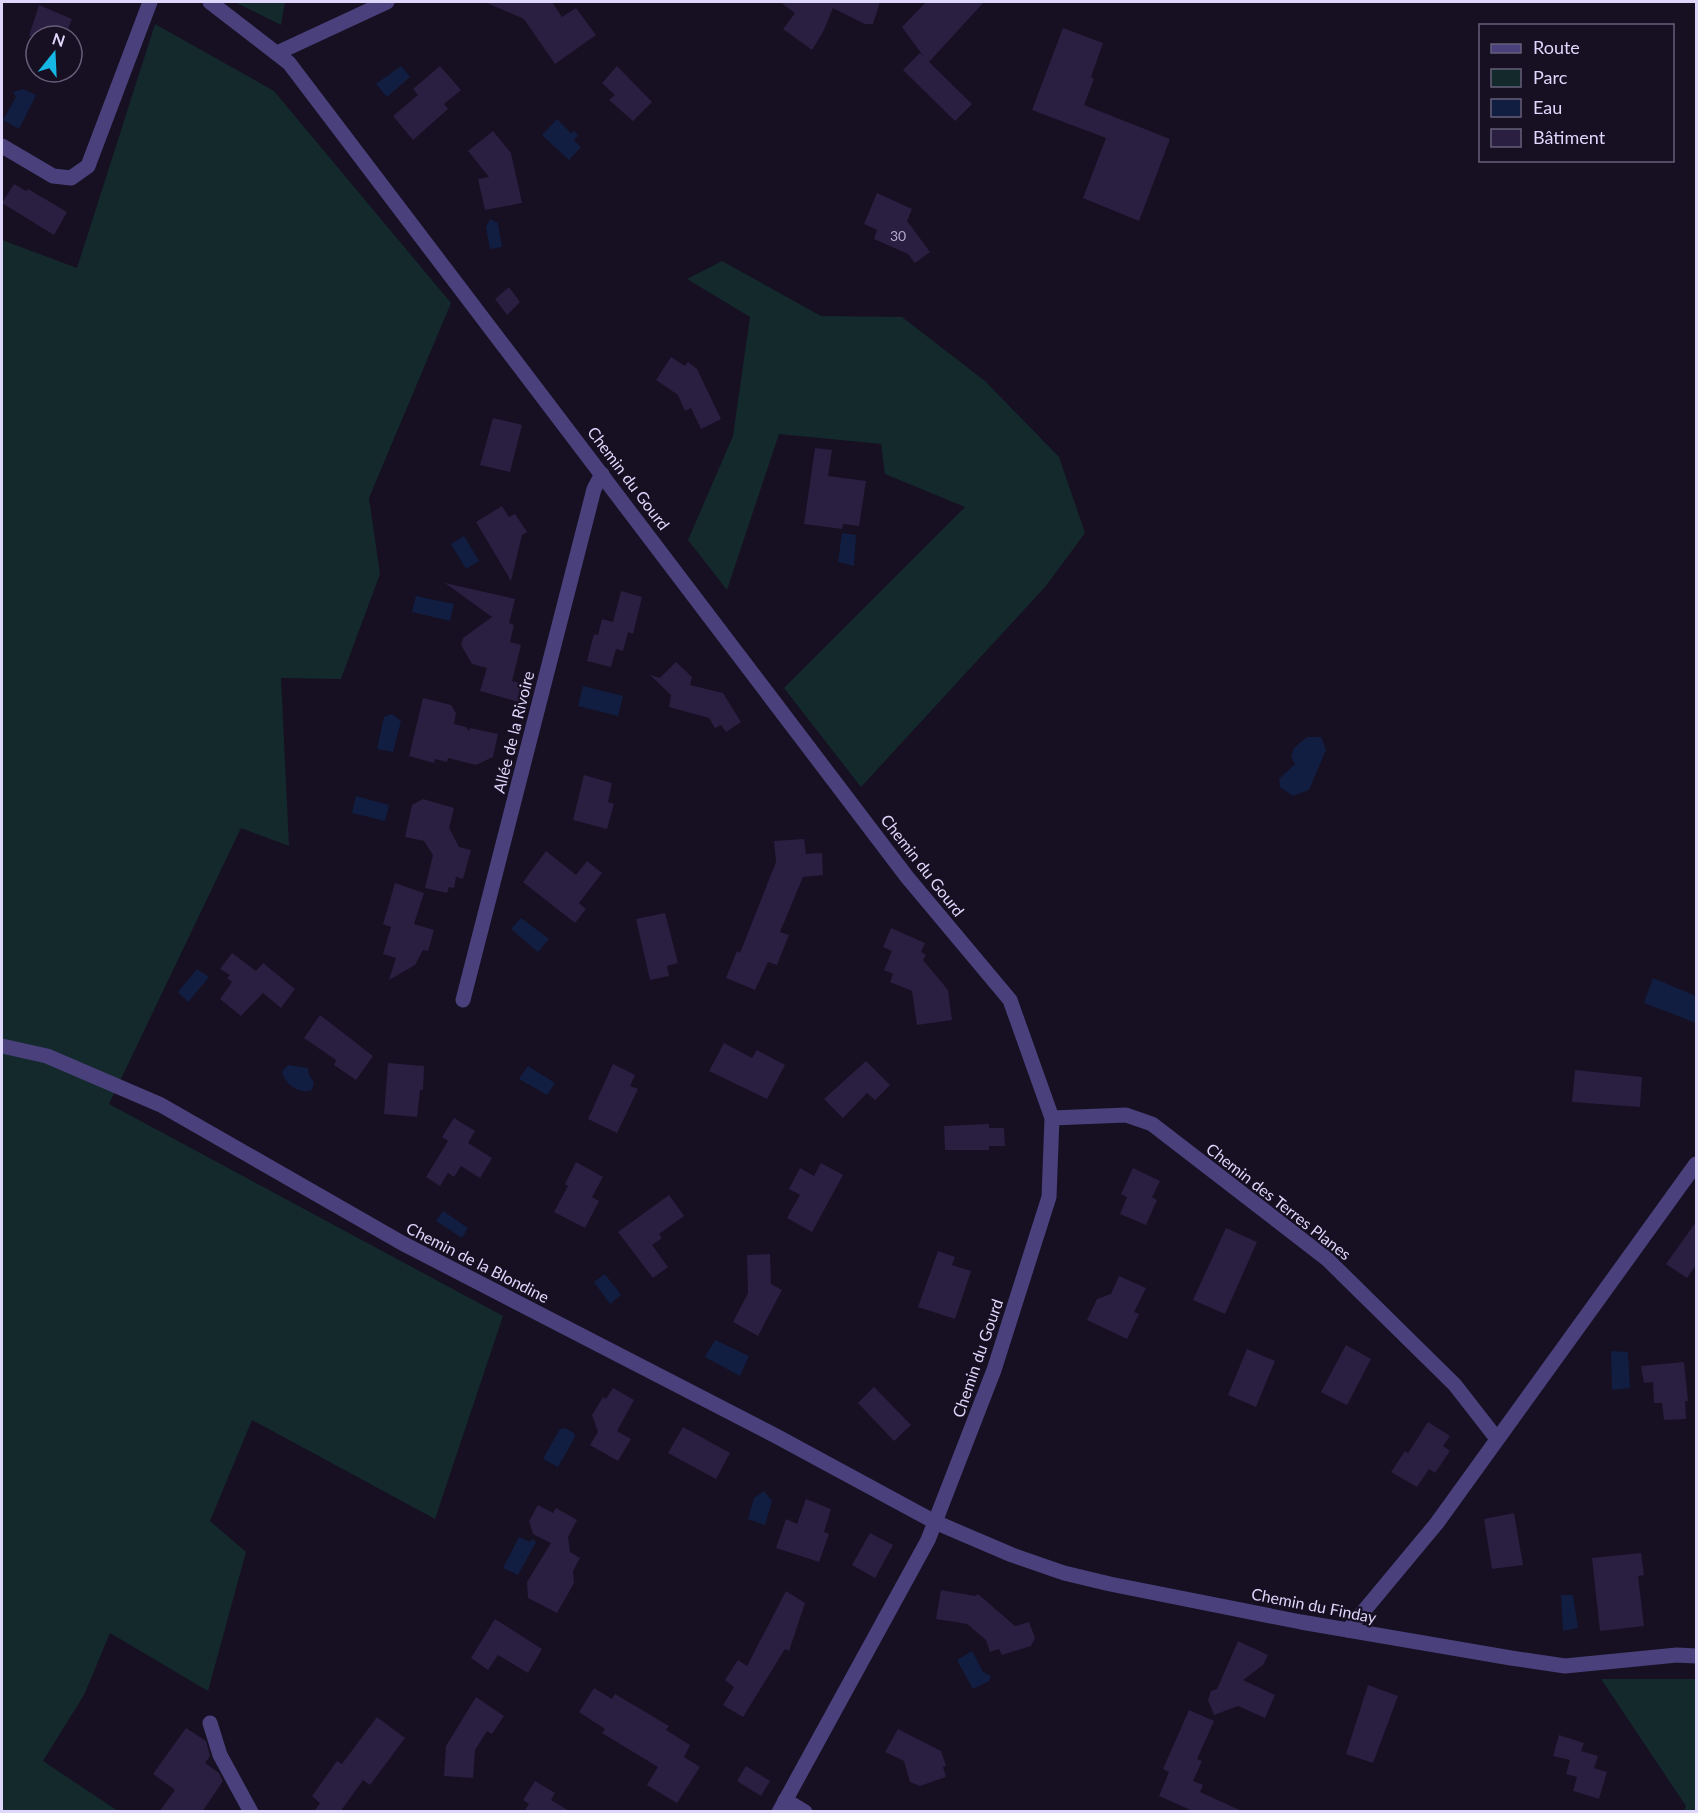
<svg xmlns="http://www.w3.org/2000/svg" width="1698" height="1813" font-family="Lato,sans-serif">
<rect width="100%" height="100%" fill="#161022"/>
<!-- green -->
<g fill="#14292c">
<path d="M235,2H285L281,25Z"/>
<path d="M155,24L274,91L451,303L369,498L380,574L341,679L281,678L289,846L241,828L109,1104L503,1316L435,1519L252,1420L210,1521L246,1552L208,1691L110,1633L84,1695L43,1761L118,1811H2V240L77,268Z"/>
<path d="M722,261L821,316L902,317L985,381L1059,457L1085,533L1045,587L861,787L784,688L965,507L885,474L881,444L779,434L727,590L688,540L733,436L750,317L687,279Z"/>
<path d="M1601,1679H1696V1811H1684L1686,1806Z"/>
</g>
<!-- water -->
<g fill="#111d41">
<path d="M401,66L410,77L387,97L376,84Z"/>
<path d="M23,89L36,95L19,129L3,120L16,97L13,92Z"/>
<path d="M557,119L571,133L574,131L578,135L574,140L581,147L569,160L542,135Z"/>
<path d="M490,219L498,223L502,247L490,249L486,227Z"/>
<path d="M842,533L856,535L854,566L838,562Z"/>
<path d="M464,536L479,561L466,569L451,544Z"/>
<path d="M416,596L454,604L450,621L412,612Z"/>
<path d="M583,686L623,696L618,716L578,706Z"/>
<path d="M392,714L401,721L393,752L377,749L384,717Z"/>
<path d="M1307,737H1321L1326,750L1309,790L1293,796L1280,787L1279,779L1295,764L1291,757L1294,748Z"/>
<path d="M356,796L389,805L385,821L352,813Z"/>
<path d="M521,918L549,939L538,952L511,929Z"/>
<path d="M197,969L209,977L188,1002L178,992Z"/>
<path d="M1653,978L1696,996V1023L1644,1003Z"/>
<path d="M288,1065L308,1068L309,1075L314,1082L312,1090C300,1095 285,1084 282,1072Z"/>
<path d="M528,1066L555,1083L547,1095L519,1079Z"/>
<path d="M443,1211L468,1228L462,1238L436,1221Z"/>
<path d="M605,1274L621,1295L610,1304L594,1282Z"/>
<path d="M715,1340L749,1356L740,1376L705,1357Z"/>
<path d="M1611,1351L1628,1352L1630,1388L1612,1390Z"/>
<path d="M565,1428L574,1433L575,1437L558,1467L543,1459L560,1429Z"/>
<path d="M764,1491L772,1501L765,1525L748,1519L754,1498Z"/>
<path d="M519,1537L530,1542L532,1539L536,1542L518,1575L503,1568Z"/>
<path d="M1561,1595H1573L1578,1628L1563,1631Z"/>
<path d="M972,1651L983,1672L991,1676L989,1681L973,1689L957,1660Z"/>
</g>
<!-- building -->
<g fill="#2a1e41">
<path d="M485,2H552L562,17L576,8L596,35L555,64L524,19Z"/>
<path d="M780,2H880L873,24H865L833,8L823,32L812,50L783,29L795,13Z"/>
<path d="M926,2H984L929,62L972,104L955,121L903,70L920,53L924,57L902,27Z"/>
<path d="M39,5L72,19L65,36H29Z"/>
<path d="M1063,28L1103,43L1091,77L1094,79L1084,105L1170,139L1139,221L1083,198L1106,138L1032,110Z"/>
<path d="M440,66L461,90L444,104L448,109L413,140L393,116L418,95L413,89Z"/>
<path d="M617,66L652,102L633,121L609,100L615,95L602,83Z"/>
<path d="M493,131L511,153L522,203L485,210L478,179L489,177L468,151Z"/>
<path d="M14,184L26,191L28,189L67,212L54,235L2,203Z"/>
<path d="M877,193L912,209L907,221L930,252L915,263L908,254L874,239L877,230L864,224Z"/>
<path d="M509,287L520,302L507,315L495,299Z"/>
<path d="M671,357L685,366L688,362L697,369L721,419L701,429L691,408L685,411L678,395L656,380Z"/>
<path d="M493,418L522,425L510,472L480,465Z"/>
<path d="M815,448L832,450L828,476L866,481L859,526L843,524L842,529L804,524Z"/>
<path d="M502,506L509,517L515,514L527,532L522,535L511,581L476,522Z"/>
<path d="M445,583L515,599L509,623L514,625L510,642L521,645L512,681L524,684L519,702L480,691L487,668L472,664L461,645L463,638L492,617Z"/>
<path d="M621,591L642,597L633,634L628,632L623,651L616,649L611,667L587,661L594,634L598,635L602,619L613,622Z"/>
<path d="M676,662L692,677L690,685L723,693L741,722L726,732L721,725L715,728L709,718L669,707L671,695L650,675L660,678Z"/>
<path d="M423,698L451,705L456,713L454,724L466,727L469,731L470,728L498,734L493,757L476,765L448,758L447,762L435,759L434,763L409,756Z"/>
<path d="M584,775L612,783L608,802L614,804L607,829L573,820Z"/>
<path d="M423,799L454,808L449,828L459,847L471,850L463,879L456,877L454,888L449,887L447,893L425,888L433,855L424,841L405,837L412,805Z"/>
<path d="M804,839L806,854L822,853L823,875L803,877L780,932L789,935L777,965L768,962L755,990L726,978L737,951L740,953L776,862L774,841Z"/>
<path d="M546,851L576,875L587,861L602,873L579,903L586,909L575,923L523,882Z"/>
<path d="M395,883L424,893L414,924L434,930L428,951L423,950L415,965L389,980L396,958L383,954L391,927L383,924Z"/>
<path d="M665,913L678,963L667,966L669,976L650,980L636,919Z"/>
<path d="M891,928L925,943L921,952L926,955L923,960L948,990L952,1020L917,1025L912,991L890,982L893,974L884,970L892,951L883,947Z"/>
<path d="M232,953L256,971L263,963L295,989L281,1008L263,993L241,1016L220,999L232,982L227,978L230,975L220,969Z"/>
<path d="M320,1015L373,1056L356,1080L334,1065L336,1060L304,1038Z"/>
<path d="M724,1043L752,1058L757,1050L785,1065L767,1099L709,1071Z"/>
<path d="M866,1061L890,1085L875,1100L867,1093L843,1118L824,1099Z"/>
<path d="M388,1063L424,1066L423,1090H420L417,1117L384,1114Z"/>
<path d="M613,1064L635,1075L630,1086L638,1089L617,1133L588,1119Z"/>
<path d="M1575,1070L1642,1077L1640,1107L1572,1102Z"/>
<path d="M454,1118L475,1131L468,1143L492,1158L480,1178L461,1166L454,1177L448,1173L440,1186L426,1177L448,1141L442,1137Z"/>
<path d="M989,1124V1128H1004L1005,1146H989V1150H945L944,1126Z"/>
<path d="M576,1162L603,1177L592,1197L599,1201L585,1228L554,1212L568,1186L565,1184Z"/>
<path d="M821,1163L843,1175L812,1232L787,1218L800,1195L789,1189L800,1168L814,1176Z"/>
<path d="M1133,1168L1160,1181L1152,1197L1157,1200L1146,1225L1120,1214L1127,1197L1121,1194Z"/>
<path d="M669,1195L684,1216L659,1234L662,1238L652,1245L668,1267L653,1278L618,1232Z"/>
<path d="M1696,1222V1265L1687,1278L1666,1264Z"/>
<path d="M1226,1228L1257,1242L1225,1314L1193,1300Z"/>
<path d="M938,1251L955,1257L952,1265L971,1271L955,1319L918,1307Z"/>
<path d="M770,1254L771,1284L782,1290L758,1336L733,1322L748,1293L747,1255Z"/>
<path d="M1119,1276L1146,1288L1134,1312L1139,1314L1127,1339L1087,1320L1097,1299L1111,1294Z"/>
<path d="M1346,1345L1371,1359L1347,1405L1321,1392Z"/>
<path d="M1247,1349L1275,1361L1256,1407L1228,1395Z"/>
<path d="M1684,1362L1688,1401H1685L1686,1419L1664,1420L1662,1403H1654L1653,1382L1644,1383L1641,1366Z"/>
<path d="M874,1387L911,1425L894,1441L858,1403Z"/>
<path d="M613,1388L634,1400L617,1431L631,1439L618,1461L590,1445L598,1432L592,1415L603,1397L606,1399Z"/>
<path d="M1428,1422L1450,1436L1443,1446L1450,1451L1435,1473L1429,1469L1417,1487L1391,1472L1405,1451L1408,1453Z"/>
<path d="M683,1427L730,1453L716,1479L668,1453Z"/>
<path d="M806,1499L831,1509L824,1532L829,1534L819,1562L776,1548L786,1519L797,1524Z"/>
<path d="M538,1505L553,1513L556,1508L577,1520L568,1537L570,1552L580,1558L573,1571L574,1583L557,1613L528,1598L527,1582L551,1543L533,1534L529,1521Z"/>
<path d="M1514,1513L1523,1565L1492,1569L1484,1519Z"/>
<path d="M870,1533L893,1545L875,1578L852,1565Z"/>
<path d="M1641,1553L1644,1575L1638,1576L1644,1626L1600,1631L1592,1558Z"/>
<path d="M941,1590L975,1596L978,1594L1015,1626L1029,1622L1035,1638L1031,1646L1002,1655L999,1649L990,1652L986,1640L967,1624L936,1619Z"/>
<path d="M786,1591L805,1603L789,1651L785,1649L743,1717L723,1705L734,1687L725,1680L738,1660L747,1666Z"/>
<path d="M495,1619L542,1649L528,1673L498,1655L488,1670L471,1658Z"/>
<path d="M1238,1641L1268,1655L1263,1665L1243,1680L1275,1695L1265,1718L1238,1706L1214,1715L1208,1700L1211,1691L1217,1689Z"/>
<path d="M1368,1685L1398,1696L1373,1763L1346,1754Z"/>
<path d="M594,1688L612,1699L615,1694L669,1726L666,1730L690,1745L684,1757L700,1767L677,1803L647,1785L658,1767L602,1733L605,1729L579,1712Z"/>
<path d="M476,1697L504,1716L492,1734L487,1731L475,1750L473,1778L444,1776L446,1746Z"/>
<path d="M1189,1710L1214,1721L1197,1759L1202,1761L1193,1781L1203,1785L1200,1792L1244,1812H1195L1159,1796L1169,1772L1163,1769Z"/>
<path d="M377,1717L405,1738L370,1785L363,1780L340,1812H314L320,1803L312,1796L337,1761L342,1764Z"/>
<path d="M186,1728L206,1741L210,1756L205,1763L219,1773L223,1781L202,1812H159L175,1790L153,1774Z"/>
<path d="M898,1729L941,1751L946,1766L943,1767L946,1777L920,1786L910,1782L904,1761L885,1752Z"/>
<path d="M1559,1735L1584,1743L1581,1751L1598,1756L1594,1768L1607,1772L1599,1799L1573,1791L1577,1777L1566,1774L1570,1760L1553,1756Z"/>
<path d="M746,1766L770,1781L761,1796L737,1781Z"/>
<path d="M535,1781L555,1793L551,1800L571,1812H524L529,1804L523,1800Z"/>
</g>
<g fill="none" stroke-linecap="round" stroke-linejoin="round">
<!-- minor -->
<g stroke="#4a407c" stroke-width="15">
<path d="M210,2L289,63L907,877L1010,1000L1052,1118L1049,1197L994,1370L935,1522L928,1540L779,1812"/>
<path d="M277,53L387,2"/>
<path d="M2,146L53,176L71,178L88,166L150,2"/>
<path d="M463,1000L594,489L602,474"/>
<path d="M2,1046L47,1056L161,1105L402,1243L776,1436L935,1522L1012,1555L1064,1573L1110,1584L1301,1622L1511,1658L1565,1666L1677,1655L1696,1656"/>
<path d="M1052,1118L1126,1115L1152,1124L1327,1259L1455,1385L1497,1439"/>
<path d="M1348,1630L1437,1523L1696,1164"/>
<path d="M210,1723L220,1755L251,1812"/>
<path d="M785,1800L805,1812"/>
</g>
</g>
<g text-anchor="middle" dominant-baseline="central" stroke-width="4.5" stroke-linejoin="round" paint-order="stroke">
<!-- number labels -->
<g font-size="14" fill="#b2a8cc">
<text x="898" y="235">30</text>
</g>
<!-- street labels -->
<g font-size="16" fill="#dfd6fb" stroke="#161022">
<text transform="translate(629 478) rotate(53)">Chemin du Gourd</text>
<text transform="translate(513 732) rotate(-76)">Allée de la Rivoire</text>
<text transform="translate(923 865) rotate(52)">Chemin du Gourd</text>
<text transform="translate(1279 1201) rotate(38)">Chemin des Terres Planes</text>
<text transform="translate(478 1262) rotate(27)">Chemin de la Blondine</text>
<text transform="translate(977 1358) rotate(-71)">Chemin du Gourd</text>
<text transform="translate(1314 1605) rotate(11)">Chemin du Finday</text>
</g>
</g>
<!-- border -->
<rect width="1698" height="1813" fill="none" stroke="#dfd6fb" stroke-width="6"/>
<!-- legend -->
<rect x="1479" y="24" width="195" height="138" fill="#161022" stroke="#665f79" stroke-width="1.5"/>
<rect x="1491" y="44" width="30" height="9" fill="#4a407c" stroke="#665f79" stroke-width="1.5"/>
<text x="1533" y="54" font-size="18" fill="#dfd6fb">Route</text>
<rect x="1491" y="69" width="30" height="18" fill="#14292c" stroke="#665f79" stroke-width="1.5"/>
<text x="1533" y="84" font-size="18" fill="#dfd6fb">Parc</text>
<rect x="1491" y="99" width="30" height="18" fill="#111d41" stroke="#665f79" stroke-width="1.5"/>
<text x="1533" y="114" font-size="18" fill="#dfd6fb">Eau</text>
<rect x="1491" y="129" width="30" height="18" fill="#2a1e41" stroke="#665f79" stroke-width="1.5"/>
<text x="1533" y="144" font-size="18" fill="#dfd6fb">Bâtiment</text>
<!-- north arrow -->
<g transform="translate(54 54) rotate(18)"><circle r="28" fill="#161022" stroke="#665f79" stroke-width="1.5"/>
<path d="M0-4.5L10 22L0 15L-10 22Z" fill="#17b7e5"/>
<text y="-9" font-size="16" font-weight="bold" text-anchor="middle" fill="#dfd6fb">N</text>
</g>
</svg>
